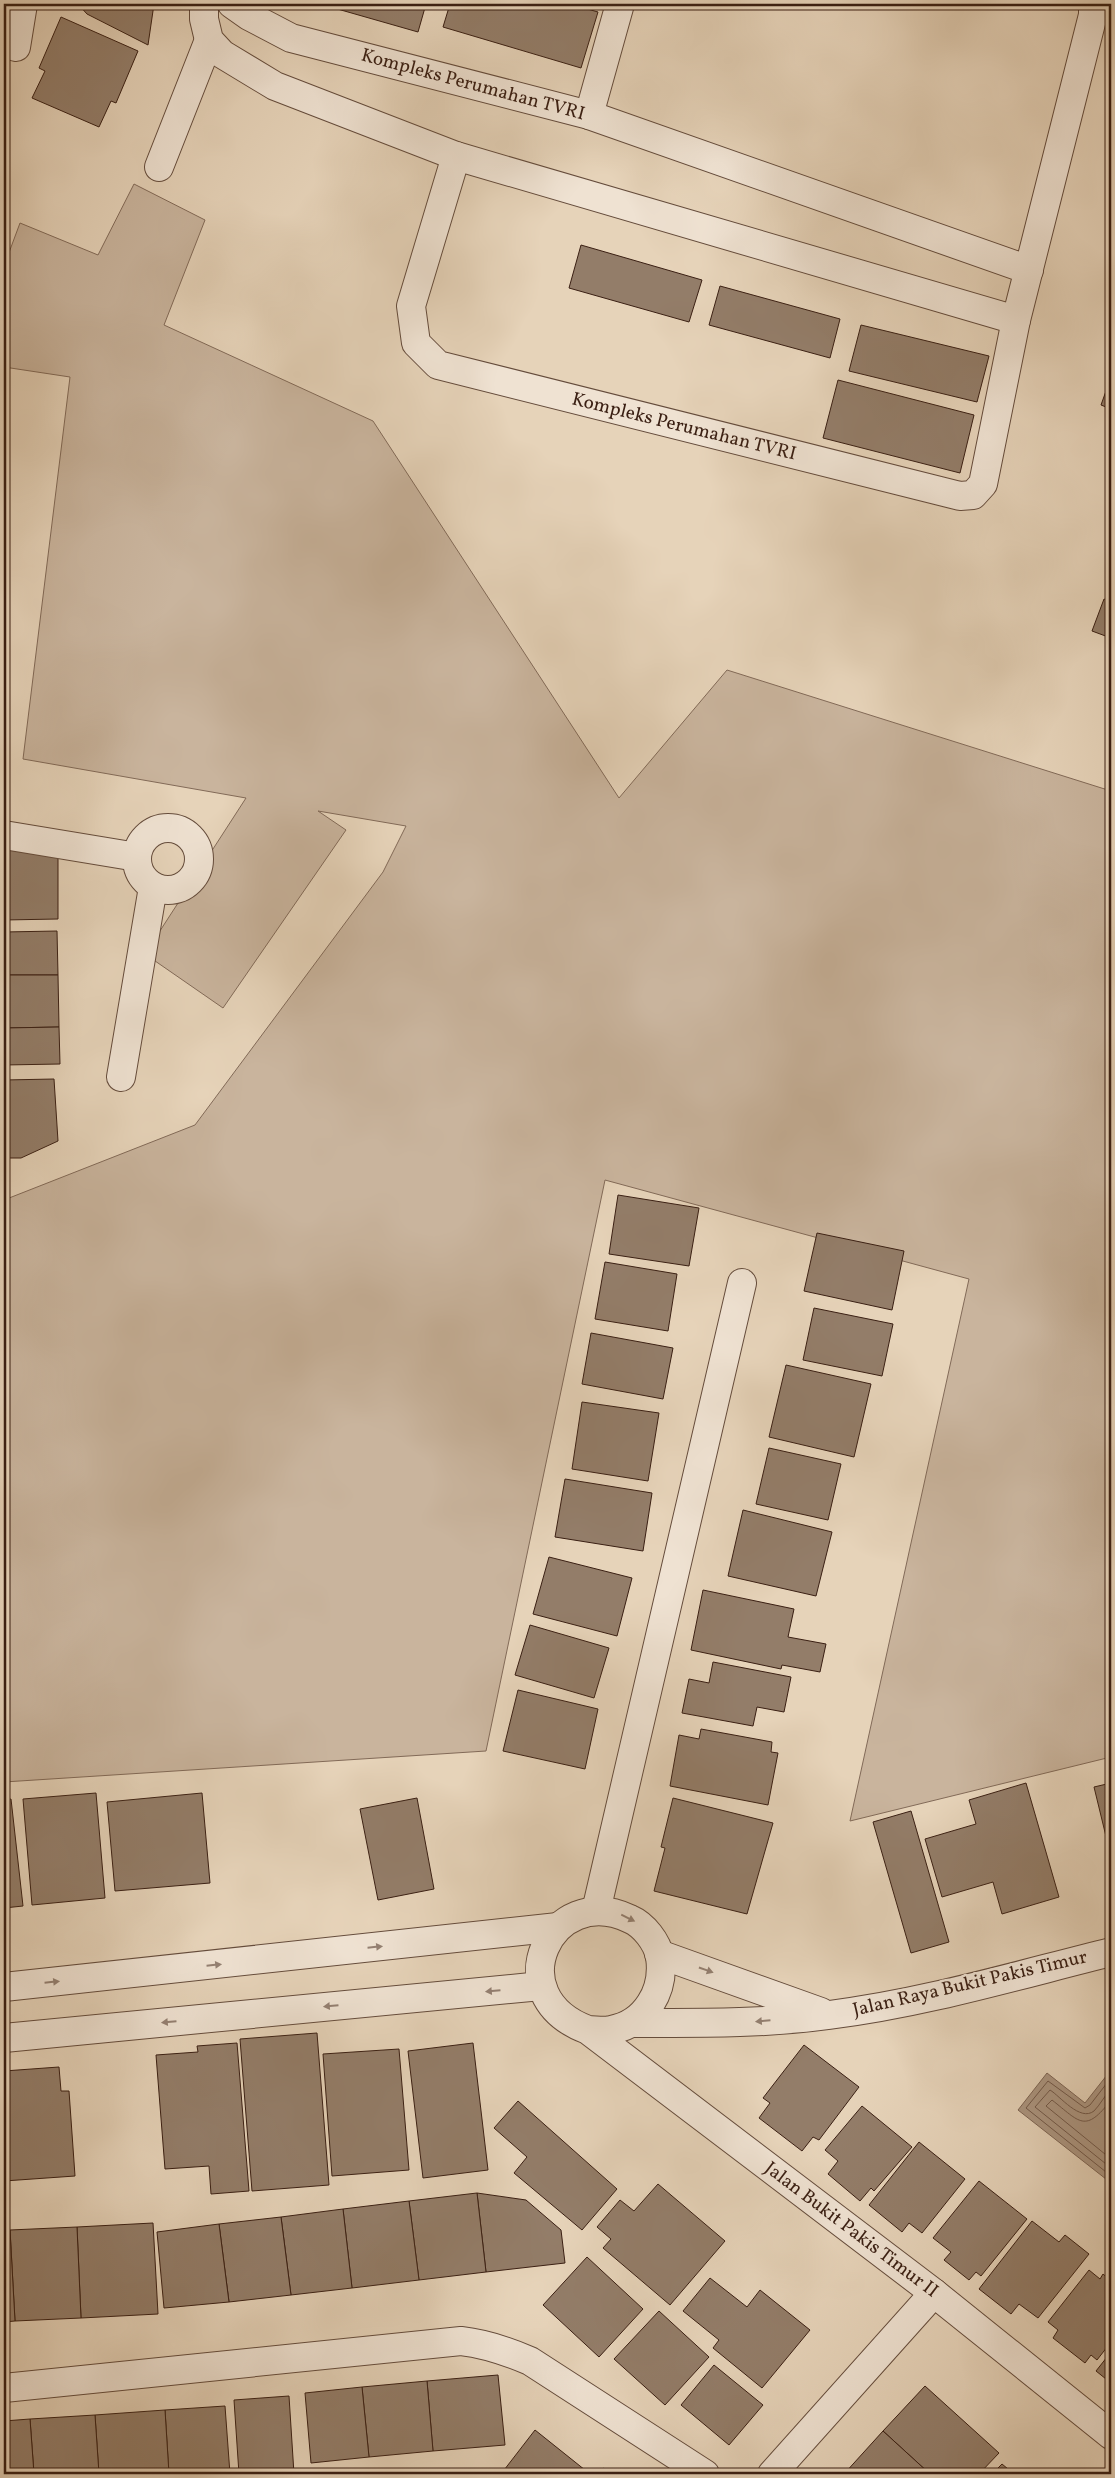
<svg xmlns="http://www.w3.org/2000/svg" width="1115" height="2478" font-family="Vollkorn,serif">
<rect width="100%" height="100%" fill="#e6d3b9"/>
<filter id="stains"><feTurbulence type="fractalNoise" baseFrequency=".004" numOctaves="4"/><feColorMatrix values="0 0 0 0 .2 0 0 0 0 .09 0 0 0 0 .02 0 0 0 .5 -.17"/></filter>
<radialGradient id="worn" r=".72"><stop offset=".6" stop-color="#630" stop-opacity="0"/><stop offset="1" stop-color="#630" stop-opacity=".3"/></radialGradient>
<!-- green -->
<path fill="#c9b49d" stroke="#826a58" d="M134,184L205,220L164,325L373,421L619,798L727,670L1111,791V1757L850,1821L969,1279L605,1180L486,1751L4,1782V1200L195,1125L383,872L406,826L318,811L346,830L223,1008L145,954L246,798L23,759L70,377L4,367V266L20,223L98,255Z"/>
<!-- water -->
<path fill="#ac9681" stroke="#7e6655" d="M1047,2073L1085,2103L1107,2075L1111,2079V2183L1018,2110Z"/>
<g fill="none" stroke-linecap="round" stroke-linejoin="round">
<!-- shore -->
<g stroke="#735a4a" stroke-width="1">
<path d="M1111,2082L1107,2083L1090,2105L1085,2108L1048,2081L1026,2108L1111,2176"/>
<path d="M1111,2089C1105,2095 1100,2105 1094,2111C1080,2122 1060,2096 1050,2090L1035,2107L1111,2168"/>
<path d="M1111,2100C1085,2134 1080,2122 1052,2100L1046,2106L1111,2159"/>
</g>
</g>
<!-- building -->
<g fill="#937d69" stroke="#3a1f13">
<path d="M78,4H154L148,45L87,14Z"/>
<path d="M320,4H426L418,32Z"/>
<path d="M450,4H570L598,12L581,68L443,27Z"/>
<path d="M61,17L138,51L116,103L111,101L99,127L32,98L45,71L39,68Z"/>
<path d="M581,245L702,280L689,322L569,288Z"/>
<path d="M720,286L840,319L830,358L709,325Z"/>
<path d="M861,325L989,356L977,402L849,371Z"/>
<path d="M1111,377V409L1101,405Z"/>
<path d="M838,380L974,415L960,473L823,438Z"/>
<path d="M1104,599L1111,602V638L1092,631Z"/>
<path d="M4,702H7L4,720Z"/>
<path d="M4,847H58V919L4,920Z"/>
<path d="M57,931L58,975H4V932Z"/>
<path d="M4,975H58L59,1027L4,1028Z"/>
<path d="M59,1027L60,1064L4,1065V1028Z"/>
<path d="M54,1079L58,1141L21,1158H4V1080Z"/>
<path d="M618,1195L699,1208L689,1266L609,1254Z"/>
<path d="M817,1233L904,1251L892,1310L804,1291Z"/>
<path d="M605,1262L677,1274L668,1331L595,1319Z"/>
<path d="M814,1308L893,1324L882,1376L803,1360Z"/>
<path d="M591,1333L673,1348L663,1399L582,1384Z"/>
<path d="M786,1365L871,1384L854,1457L769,1437Z"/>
<path d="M582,1402L659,1413L648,1481L572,1469Z"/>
<path d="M769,1448L841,1464L828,1520L756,1504Z"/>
<path d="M565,1479L652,1493L643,1551L555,1537Z"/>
<path d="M743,1510L832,1532L816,1596L728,1576Z"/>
<path d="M549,1557L632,1578L617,1636L533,1614Z"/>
<path d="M703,1590L794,1609L788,1637L826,1644L820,1672L782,1665L781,1669L691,1650Z"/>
<path d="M530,1625L609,1648L594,1698L515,1675Z"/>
<path d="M713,1662L791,1677L784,1712L757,1707L753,1726L682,1713L689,1679L709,1683Z"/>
<path d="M518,1690L598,1709L585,1769L503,1751Z"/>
<path d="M701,1729L772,1742L771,1752L778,1753L768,1805L670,1786L679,1735L699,1739Z"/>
<path d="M1026,1783L1059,1897L1002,1914L993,1882L942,1897L925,1839L976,1824L969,1800Z"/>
<path d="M1111,1783V1857L1094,1787Z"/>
<path d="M96,1793L105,1898L32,1905L23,1799Z"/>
<path d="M202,1793L210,1883L115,1891L107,1802Z"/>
<path d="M417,1798L434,1889L378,1900L360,1809Z"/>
<path d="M673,1798L773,1823L747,1914L654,1891L665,1848L661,1847Z"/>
<path d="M11,1799L23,1906L4,1908V1800Z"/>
<path d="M911,1811L949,1942L911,1953L873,1822Z"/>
<path d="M317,2033L329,2185L252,2191L240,2039Z"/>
<path d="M237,2043L249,2191L211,2194L209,2166L165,2169L156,2055L198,2052L197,2046Z"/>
<path d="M473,2043L488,2170L423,2178L408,2051Z"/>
<path d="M804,2045L859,2087L819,2140L813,2137L802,2151L759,2118L770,2103L763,2098Z"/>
<path d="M399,2049L409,2170L332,2176L323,2054Z"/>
<path d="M59,2067L61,2091H69L75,2176L4,2181V2071Z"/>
<path d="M518,2101L617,2189L582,2230L514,2173L527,2157L494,2128Z"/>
<path d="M862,2106L912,2147L874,2191L871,2188L860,2201L828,2174L838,2161L825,2150Z"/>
<path d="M919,2142L965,2179L922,2233L909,2223L902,2232L869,2205Z"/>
<path d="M979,2181L1027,2219L981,2276L976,2272L969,2280L944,2260L951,2252L933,2238Z"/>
<path d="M658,2184L725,2241L670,2305L603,2248L611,2239L597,2227L620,2200L634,2211Z"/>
<path d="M477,2193L526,2200L561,2230L565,2263L486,2272Z"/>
<path d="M477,2193L486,2272L419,2280L409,2201Z"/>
<path d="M409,2201L419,2280L352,2288L343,2209Z"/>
<path d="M343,2209L352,2288L291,2295L281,2217Z"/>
<path d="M281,2217L291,2295L229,2302L219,2224Z"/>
<path d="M1032,2221L1059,2242L1065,2235L1089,2254L1038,2318L1019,2304L1011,2314L979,2289Z"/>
<path d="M153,2223L158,2314L81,2318L77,2227Z"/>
<path d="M219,2224L229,2302L164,2308L157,2232Z"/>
<path d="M77,2227L81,2318L15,2321L10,2230Z"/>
<path d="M4,2230H10L15,2321L4,2322Z"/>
<path d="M587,2257L643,2309L599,2357L543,2305Z"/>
<path d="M1089,2270L1100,2279L1103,2274L1111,2281V2342L1097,2360L1091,2355L1085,2363L1053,2338L1058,2330L1048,2322Z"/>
<path d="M710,2278L747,2307L760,2290L810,2330L762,2388L713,2348L719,2340L683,2311Z"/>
<path d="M659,2311L709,2357L665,2405L614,2359Z"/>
<path d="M1111,2352V2383L1096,2371Z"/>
<path d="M714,2365L763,2405L729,2445L681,2405Z"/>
<path d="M498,2375L505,2445L433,2451L427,2381Z"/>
<path d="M427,2381L433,2451L369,2457L362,2387Z"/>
<path d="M925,2386L999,2453L979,2474H930L883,2431Z"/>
<path d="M362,2387L369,2457L311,2463L305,2393Z"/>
<path d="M289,2396L294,2474H239L234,2400Z"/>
<path d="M225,2406L230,2474H169L165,2410Z"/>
<path d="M165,2410L169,2474H99L95,2415Z"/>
<path d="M95,2415L99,2474H34L30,2419Z"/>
<path d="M30,2419L34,2474H4V2421Z"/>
<path d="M535,2430L585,2470L582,2474H501Z"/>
<path d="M883,2431L930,2474H844Z"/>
<path d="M1002,2464L1014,2474H992Z"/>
<path d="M603,2468L611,2474H598Z"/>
</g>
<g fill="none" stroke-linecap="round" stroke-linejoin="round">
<!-- minor casing -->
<g stroke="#654c3c" stroke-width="30">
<g id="minor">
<path d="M204,4V19L209,40L222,54L275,86L456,156L1016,320"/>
<path d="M232,4L249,16L291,38L589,115L1029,270"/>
<path d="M16,47L23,4"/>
<path d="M589,115L620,4"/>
<path d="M456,156L411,306L416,343L438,365L960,496L973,495L983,484L1016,320L1093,15V4"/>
<path d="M159,167L209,40"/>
<circle cx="168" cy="859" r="31"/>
<path d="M4,835L137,857"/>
<path d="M121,1077L153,887"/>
<path d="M596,1911L742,1283"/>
<path d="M659,1954L821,2012"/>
<path d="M4,1987L558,1927"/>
<path d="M632,2023C698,2023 763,2024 829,2015C925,2003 1018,1975 1111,1952"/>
<path d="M588,2030C595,2030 604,2032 611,2030C646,2024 665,1990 660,1957C657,1942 644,1925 630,1919C551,1881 496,1996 588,2030L934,2293L1111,2435"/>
<path d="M4,2038L541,1986"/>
<path d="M4,2388L461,2341C487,2344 507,2351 530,2361L705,2474"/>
<path d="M772,2474L934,2293"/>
</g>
</g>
<!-- minor -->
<use href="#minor" stroke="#efe2d2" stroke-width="28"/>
</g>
<!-- one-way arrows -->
<defs><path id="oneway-solid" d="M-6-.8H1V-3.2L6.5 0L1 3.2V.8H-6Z" transform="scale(1.25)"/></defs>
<g fill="#948072">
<use href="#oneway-solid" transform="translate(628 1918) rotate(26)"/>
<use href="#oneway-solid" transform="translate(375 1947) rotate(-6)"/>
<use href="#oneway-solid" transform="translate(214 1965) rotate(-6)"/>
<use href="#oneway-solid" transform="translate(706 1970) rotate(19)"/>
<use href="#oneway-solid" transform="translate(52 1982) rotate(-6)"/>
<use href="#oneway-solid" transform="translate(493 1991) rotate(175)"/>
<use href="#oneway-solid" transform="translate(331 2006) rotate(175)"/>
<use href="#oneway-solid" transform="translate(763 2021) rotate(175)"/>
<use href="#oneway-solid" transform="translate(169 2022) rotate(175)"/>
</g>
<g text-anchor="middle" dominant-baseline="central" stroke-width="5" stroke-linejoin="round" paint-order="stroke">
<!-- street labels -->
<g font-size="19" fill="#3a1f13" stroke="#efe2d2">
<text transform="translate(473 85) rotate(15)">Kompleks Perumahan TVRI</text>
<text transform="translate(684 427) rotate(14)">Kompleks Perumahan TVRI</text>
<text transform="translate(970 1984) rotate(-13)">Jalan Raya Bukit Pakis Timur</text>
<text transform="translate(851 2230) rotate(37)">Jalan Bukit Pakis Timur II</text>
</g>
</g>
<!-- margin -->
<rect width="1115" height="2478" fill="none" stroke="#e6d3b9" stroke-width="20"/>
<rect x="5" y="5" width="1105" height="2468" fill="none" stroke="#3a1f13" stroke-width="2.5"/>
<rect x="10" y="10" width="1095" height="2458" fill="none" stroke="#3a1f13"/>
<rect width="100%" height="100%" filter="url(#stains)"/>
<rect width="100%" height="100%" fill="url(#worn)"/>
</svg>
